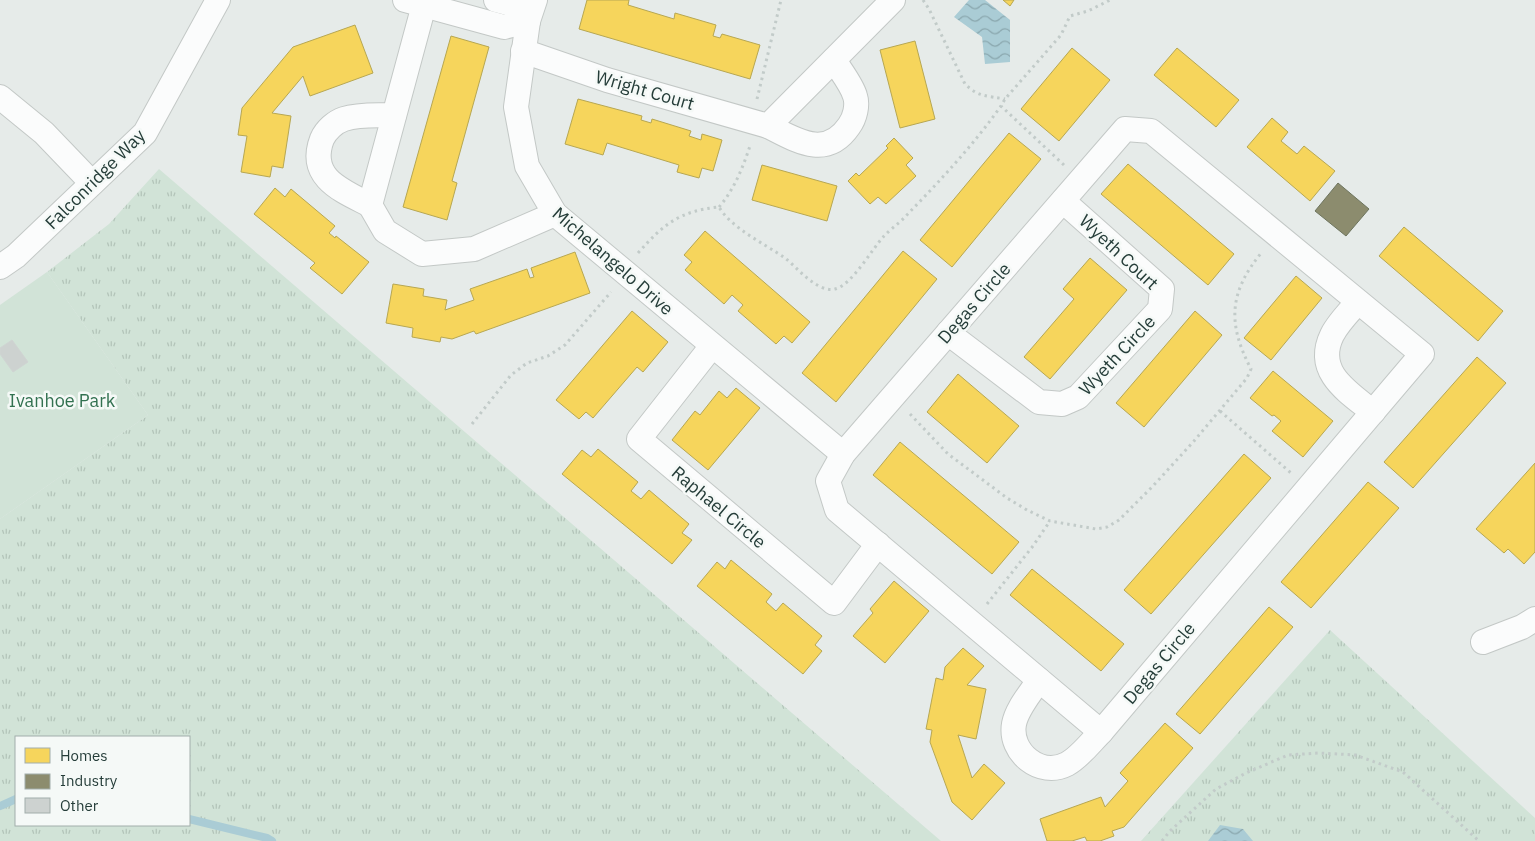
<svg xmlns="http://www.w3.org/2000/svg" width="1535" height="841" font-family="'IBM Plex Sans',sans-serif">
<defs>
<pattern id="grass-tufts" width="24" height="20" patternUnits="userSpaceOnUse" patternTransform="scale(1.25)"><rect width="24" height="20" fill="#d1e3d7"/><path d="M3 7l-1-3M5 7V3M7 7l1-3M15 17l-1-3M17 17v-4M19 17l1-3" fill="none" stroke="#b3c4b9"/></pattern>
<pattern id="water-waves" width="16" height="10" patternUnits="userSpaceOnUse" patternTransform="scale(1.25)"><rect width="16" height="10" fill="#aaccd5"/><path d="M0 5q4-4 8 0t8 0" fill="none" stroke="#8aa7ae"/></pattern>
</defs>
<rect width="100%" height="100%" fill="#e6ebe9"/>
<!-- grass -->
<g fill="url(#grass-tufts)" fill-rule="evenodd">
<path d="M159,169L941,841H0V519L148,415L47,272L109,224ZM16,737H189V825H16Z"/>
<path d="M1330,630L1535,818V841H1141Z"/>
</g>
<!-- park -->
<path fill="#d1e3d7" d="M47,272L148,415L0,519V305Z"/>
<!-- water -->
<g fill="url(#water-waves)">
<path d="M969,0H985L1010,20V62L985,64L982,37L954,17Z"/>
<path d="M1220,825L1243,829L1253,841H1208Z"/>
</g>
<!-- homes -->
<g fill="#f6d55c" stroke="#b7a752">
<path d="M587,0H629L628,5L674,19L675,13L716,25L713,36L720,38L722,34L760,45L750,79L579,29Z"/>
<path d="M1003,0H1014L1010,6Z"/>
<path d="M355,25L373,73L310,96L303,76L272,113L291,116L283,168L272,166L270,177L241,172L247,136L238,135L242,108L293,47Z"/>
<path d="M451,36L489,47L452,181L457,183L447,220L403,207Z"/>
<path d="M915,41L935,119L900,128L880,50Z"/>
<path d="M1072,48L1110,80L1059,141L1021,109Z"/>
<path d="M1177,48L1239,100L1216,127L1154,75Z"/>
<path d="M578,99L642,116L641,120L651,123L652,119L691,131L689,136L701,140L702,134L722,140L713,171L702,168L699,178L677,172L679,165L607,143L603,155L565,144Z"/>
<path d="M1272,118L1288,132L1281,141L1297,154L1304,146L1335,171L1310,201L1247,147Z"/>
<path d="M1009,133L1041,159L952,267L920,240Z"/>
<path d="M894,138L913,158L906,165L916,176L886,204L878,197L870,204L848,181L856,173L859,176L888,148L886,146Z"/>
<path d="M1128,164L1234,254L1208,285L1101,194Z"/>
<path d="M762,165L837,186L827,221L752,200Z"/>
<path d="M275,188L285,197L291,189L335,226L329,233L335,238L336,236L369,262L342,294L310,268L315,263L254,214Z"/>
<path d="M1404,227L1503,311L1478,341L1379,256Z"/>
<path d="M705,231L810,322L792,343L784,336L776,344L738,311L743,305L732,295L724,304L685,270L692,262L684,255Z"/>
<path d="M903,251L937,279L836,402L802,373Z"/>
<path d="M575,252L590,293L476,334L474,331L452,339L441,337L440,342L412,337L413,328L386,323L393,284L424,289L423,296L447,300L445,310L474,300L470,289L527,269L530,278L534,277L531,268Z"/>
<path d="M1090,258L1127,290L1050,379L1024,357L1074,299L1063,289Z"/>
<path d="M1296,276L1322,298L1271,360L1244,338Z"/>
<path d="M632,311L668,342L643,372L637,367L593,418L586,412L579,419L556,400Z"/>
<path d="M1195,311L1222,335L1144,427L1116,403Z"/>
<path d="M1477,357L1506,383L1413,488L1384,462Z"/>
<path d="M1273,371L1333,421L1303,457L1272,431L1281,421L1274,415L1272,416L1250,398Z"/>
<path d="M958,374L1019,426L987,463L927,412Z"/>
<path d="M736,388L760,408L708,470L672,440L695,411L700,415L719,391L727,398Z"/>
<path d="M900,442L1019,542L992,574L873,475Z"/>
<path d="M598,449L638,482L631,491L641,499L649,490L689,524L682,533L692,540L672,564L562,474L582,450L591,457Z"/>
<path d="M1244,454L1271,478L1151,614L1124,590Z"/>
<path d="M1535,463V552L1524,564L1508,549L1504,553L1476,529Z"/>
<path d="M1368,482L1399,508L1311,608L1281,582Z"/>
<path d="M731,560L772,594L766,602L776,611L783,603L822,636L815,645L822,651L803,674L697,586L717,562L725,569Z"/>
<path d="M1032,569L1124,644L1101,671L1010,595Z"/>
<path d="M894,581L929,611L885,663L853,636L873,613L870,609Z"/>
<path d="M1269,607L1293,627L1200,734L1176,714Z"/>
<path d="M963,648L984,666L967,685L986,689L976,739L958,735L972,778L984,764L1005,783L972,820L952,802L930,742L932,730L926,729L936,678L943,680L945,667Z"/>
<path d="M1165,723L1193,748L1124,827L1112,831L1114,836L1100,841H1087L1085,837L1072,841H1047L1040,819L1101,797L1105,807L1128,781L1120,773Z"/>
</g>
<!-- industry -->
<path fill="#8c8c6e" stroke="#6d745e" d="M1338,183L1369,209L1346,236L1315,211Z"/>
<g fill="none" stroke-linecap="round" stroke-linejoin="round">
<!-- stream -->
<g stroke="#aaccd5" stroke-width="8">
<path d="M0,806L16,799"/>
<path d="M189,819L267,838L272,841"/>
</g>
</g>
<!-- building -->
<path fill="#cdd2d0" stroke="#cfd4d2" d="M12,340L28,362L13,372L0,354V348Z"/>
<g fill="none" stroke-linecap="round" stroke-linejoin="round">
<!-- minor casing -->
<g stroke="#c3c8c6" stroke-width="26">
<g id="minor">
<path d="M405,0L504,27L528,21"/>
<path d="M496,0L511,4L528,21"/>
<path d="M535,0L528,21L516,107L527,166L555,214L843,454"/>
<path d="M424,5L370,205L385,231L422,254L474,249L555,214"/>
<path d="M523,51L607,80L768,126L893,0"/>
<path d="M0,97L44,133L92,183"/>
<path d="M768,126C796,140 826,160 849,126C855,118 858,105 855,96C852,85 840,70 834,60"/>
<path d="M1125,129L1151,131L1422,354L1101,732L837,510L828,481L843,454Z"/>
<path d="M370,205C343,191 307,178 322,139C326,130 335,122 344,119C360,114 378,116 394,115"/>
<path d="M0,267L16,256L145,133L218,0"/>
<path d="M1358,302C1349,312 1338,323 1332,335C1314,372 1348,392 1373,412"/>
<path d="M948,333L1039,402L1062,404L1078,397L1160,309L1162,289L1063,201"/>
<path d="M712,346L639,439L834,603L878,544"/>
<path d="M1483,642L1522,627L1535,619"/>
<path d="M1039,680C1031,693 1017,708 1014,724C1009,752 1040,778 1067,764C1080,757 1091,742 1101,732"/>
</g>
</g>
<!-- path -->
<g stroke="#c2cbc9" stroke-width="3" stroke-dasharray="2.5 4" stroke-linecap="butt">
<path d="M923,0L929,9L965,84C978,97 988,96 1005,99"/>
<path d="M757,99L781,0"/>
<path d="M1064,165L1001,106L1005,99L1061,35L1070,16L1088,11L1110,0"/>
<path d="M719,207C734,190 743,167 750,146"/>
<path d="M638,253C664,224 679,211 719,207C731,228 765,244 785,258C795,266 803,276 814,283C820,287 828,291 835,289C852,285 872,249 884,236C889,231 895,226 901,221C936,185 972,147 1001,106"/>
<path d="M1220,411L1291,473"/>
<path d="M910,414L948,454L1007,498L1027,510L1050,521L1096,529L1107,527L1119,520L1153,486L1194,441L1247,378L1251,369C1227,323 1229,292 1262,252"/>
<path d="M472,424L511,375L527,363L548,356L565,345L611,292"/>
<path d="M987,604L1033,546L1050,521"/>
<path d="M1162,841L1170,831L1216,789L1246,773L1288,755L1319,753L1355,755L1403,772L1479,841"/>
</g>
<!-- minor -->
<use href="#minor" stroke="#fbfcfc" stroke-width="24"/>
</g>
<g text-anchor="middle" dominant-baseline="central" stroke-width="5" stroke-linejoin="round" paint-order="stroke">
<!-- street labels -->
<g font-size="18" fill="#253d39" stroke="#f5f9f7">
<text transform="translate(645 90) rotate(16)">Wright Court</text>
<text transform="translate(95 179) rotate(-45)">Falconridge Way</text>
<text transform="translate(1119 252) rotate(43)">Wyeth Court</text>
<text transform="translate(613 261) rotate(41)">Michelangelo Drive</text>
<text transform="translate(974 303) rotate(-49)">Degas Circle</text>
<text transform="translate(1117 355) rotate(-47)">Wyeth Circle</text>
<text transform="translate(719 507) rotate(40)">Raphael Circle</text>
<text transform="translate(1159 663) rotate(-50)">Degas Circle</text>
</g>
<!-- park labels -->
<g font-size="18" fill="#327150" stroke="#f5f9f7">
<text x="62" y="400">Ivanhoe Park</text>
</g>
</g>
<!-- legend -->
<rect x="15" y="736" width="175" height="90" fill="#f5f9f7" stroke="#a2aeab"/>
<rect x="25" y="748" width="25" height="15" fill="#f6d55c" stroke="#a2aeab"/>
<text x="60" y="761" font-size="15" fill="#253d39">Homes</text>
<rect x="25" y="774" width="25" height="15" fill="#8c8c6e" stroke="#a2aeab"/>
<text x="60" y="786" font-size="15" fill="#253d39">Industry</text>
<rect x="25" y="798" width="25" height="15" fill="#cdd2d0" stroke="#a2aeab"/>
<text x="60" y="811" font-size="15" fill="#253d39">Other</text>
</svg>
